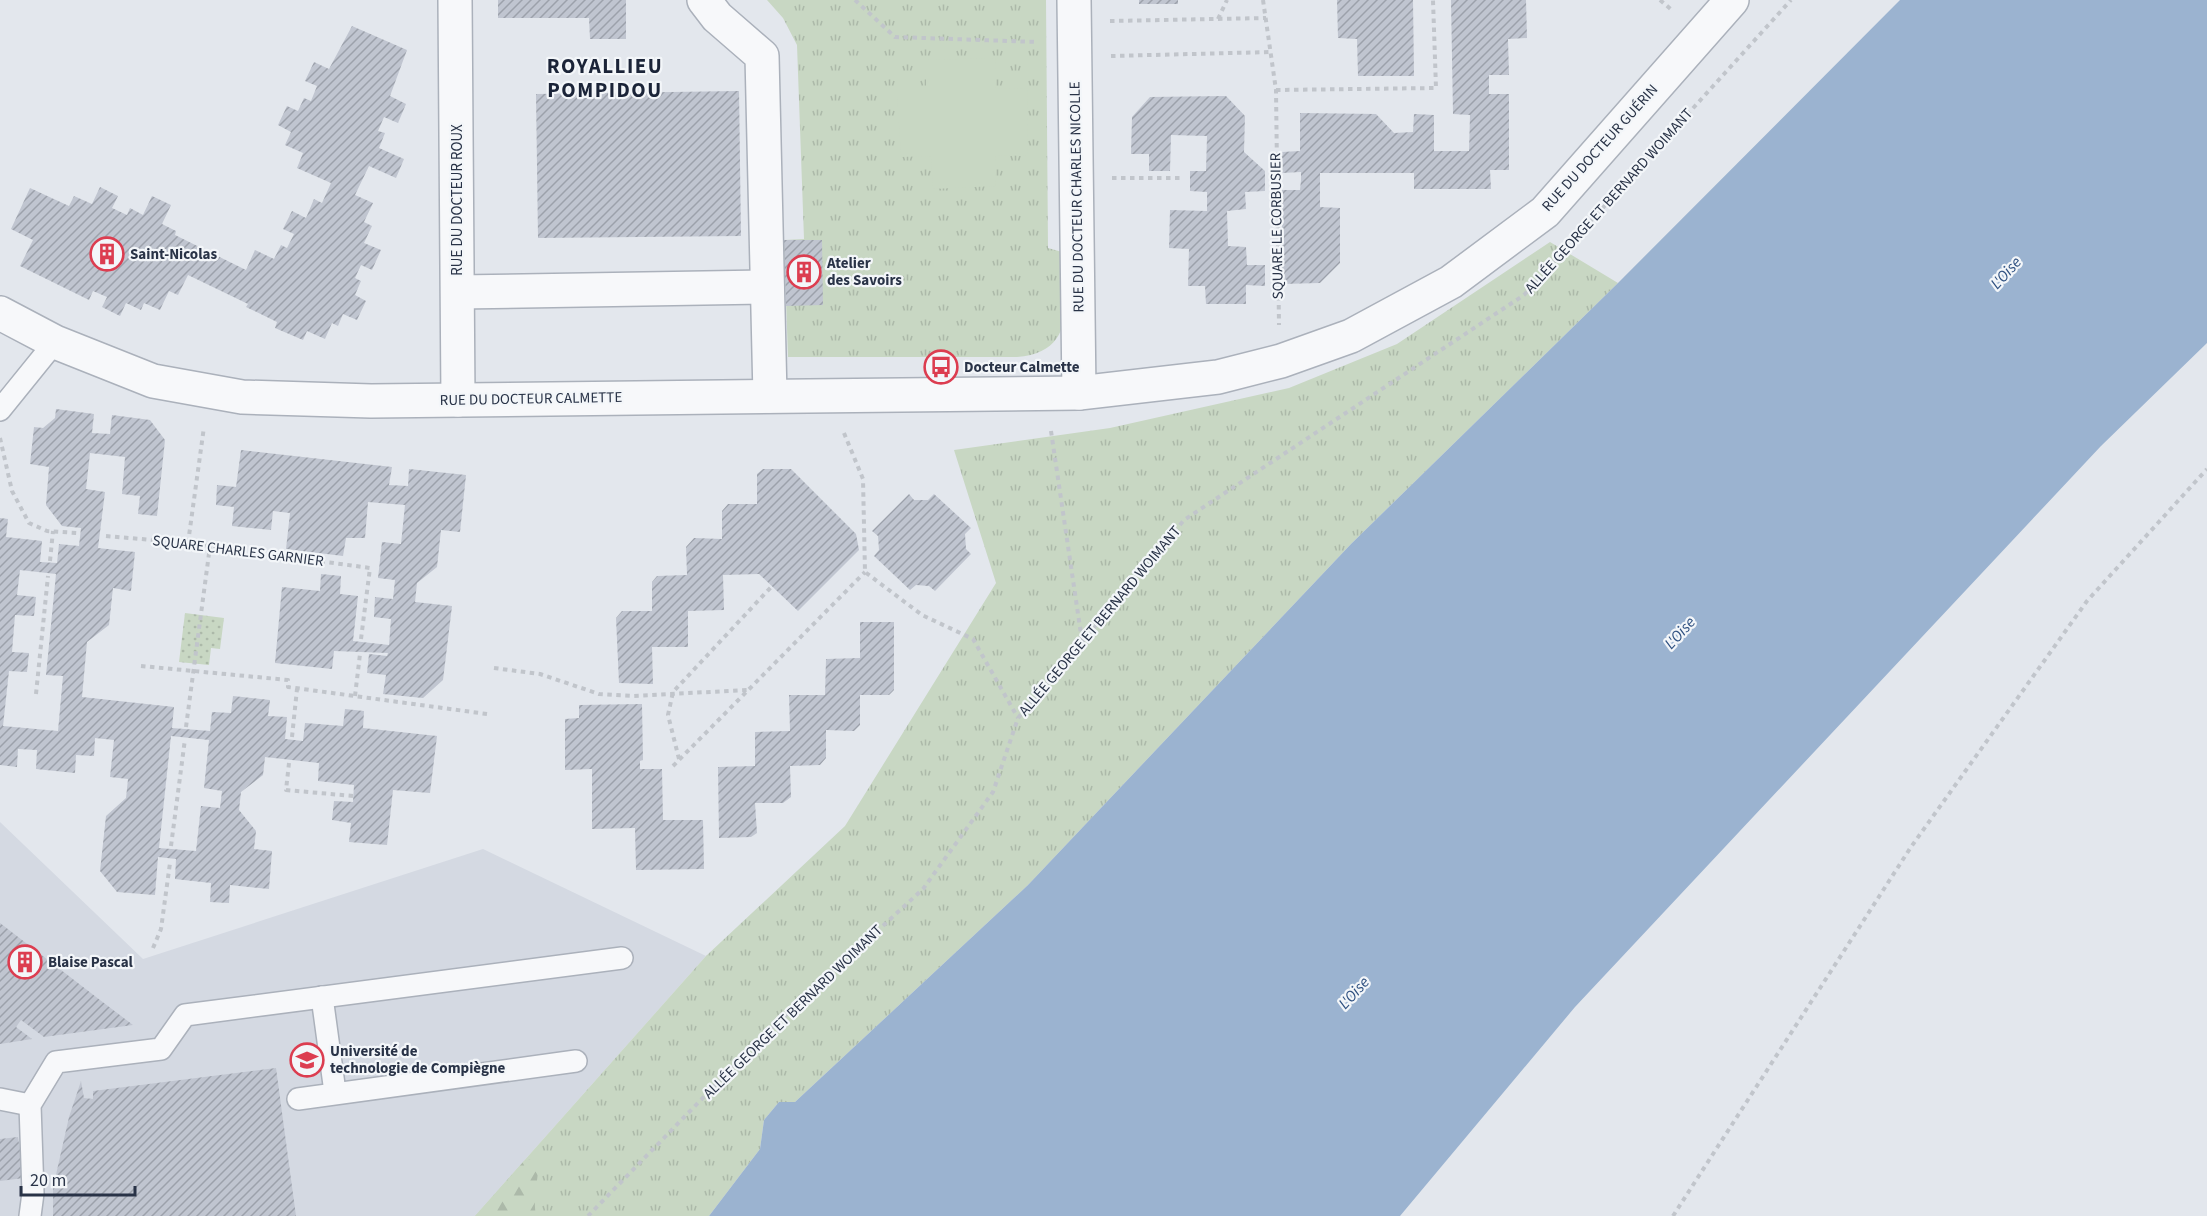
<svg xmlns="http://www.w3.org/2000/svg" width="2207" height="1216" font-family="'Source Sans 3',sans-serif">
<defs>
<pattern id="grass-tufts" width="24" height="20" patternUnits="userSpaceOnUse" patternTransform="scale(1.5)"><rect width="24" height="20" fill="#c8d7c3"/><path d="M3 7l-1-3M5 7V3M7 7l1-3M15 17l-1-3M17 17v-4M19 17l1-3" fill="none" stroke="#acb9a9"/></pattern>
<pattern id="forest-firs" width="22" height="20" patternUnits="userSpaceOnUse" patternTransform="scale(1.5)"><rect width="22" height="20" fill="#c8d7c3"/><path d="M5 1l3.5 6h-7zM16 11l3.5 6h-7z" fill="#acb9a9"/></pattern>
<pattern id="park-dots" width="8" height="8" patternUnits="userSpaceOnUse" patternTransform="scale(1.5)"><rect width="8" height="8" fill="#c8d7c3"/><path d="M2 2h.1M6 6h.1" fill="none" stroke="#acb9a9" stroke-width="1.8" stroke-linecap="round"/></pattern>
<pattern id="building-hatch" width="6" height="6" patternUnits="userSpaceOnUse" patternTransform="scale(1.5)"><rect width="6" height="6" fill="#c0c5d0"/><path d="M-1 1l2-2M0 6l6-6M5 7l2-2" fill="none" stroke="#9ca1ab"/></pattern>
</defs>
<rect width="100%" height="100%" fill="#e3e7ed"/>
<!-- built -->
<path fill="#d4d9e2" d="M0,822L143,959L483,849L706,956L475,1216H0Z"/>
<!-- grass -->
<g fill="url(#grass-tufts)">
<path d="M767,0H1046L1048,248L1062,252C1064,298 1080,352 1017,357H788L784,240L804,239L797,45L783,18Z"/>
<path d="M1550,242L1618,283L1351,544L1028,885L795,1102H779L764,1120L760,1149L709,1216H475L706,956L845,826L996,583L954,450L1110,428L1289,388L1397,344Z"/>
</g>
<!-- forest -->
<path fill="url(#forest-firs)" d="M538,1157C540,1179 532,1192 536,1216H475L524,1161Z"/>
<!-- park -->
<path fill="url(#park-dots)" d="M185,613L224,618L220,649L211,648L209,665L179,662Z"/>
<!-- garden -->
<path fill="#c8d7c3" d="M995,58L996,89L1027,88L1028,156L996,155L995,186L933,189L931,156L901,157L897,92H926V60Z"/>
<!-- water -->
<path fill="#9bb3d0" d="M1900,0H2207V343L2101,446L1575,1007L1400,1216H709L760,1149L764,1120L779,1102H795L1028,885L1351,544L1618,283Z"/>
<!-- building -->
<g fill="url(#building-hatch)" fill-rule="evenodd">
<path d="M498,0H626V39H590L589,18H498Z"/>
<rect x="1139" y="0" width="39" height="4"/>
<path d="M1337,0H1413L1414,76H1358L1357,39L1338,38Z"/>
<path d="M1451,0H1526L1527,38L1508,39L1509,75H1489V94H1509V170H1490L1491,189H1414V173H1320V207L1340,208V263L1320,283L1282,284V190H1300L1301,180V172L1282,173V152L1300,151V113L1376,114L1394,133L1413,132L1414,114L1434,115V151H1469L1470,115L1453,114Z"/>
<path d="M352,26L407,50L390,96L406,104L398,123L384,117L378,131L385,133L379,148L404,159L396,178L369,166L355,195L373,203L364,222L372,226L364,243L381,250L372,270L361,265L355,278L361,281L355,295L366,301L357,320L343,314L338,326L332,323L325,339L307,331L303,340L275,328L277,322L246,307L248,304L188,275L178,295L169,291L160,310L144,303L141,310L126,303L120,316L102,307L107,297L93,291L89,300L20,266L33,240L11,229L30,188L69,206L74,196L92,204L100,187L118,196L112,208L127,215L130,208L143,215L152,196L171,205L162,224L176,231L175,235L246,270L255,250L274,259L281,245L287,248L294,234L283,229L292,211L306,218L314,199L322,203L331,183L297,168L303,153L285,145L291,132L278,125L287,106L298,111L304,98L311,101L317,86L305,81L314,62L329,69Z"/>
<path d="M739,91L741,236L538,238L536,94Z"/>
<path d="M1226,96L1245,116L1244,152L1265,171V191L1245,192L1246,209L1227,211L1228,246L1246,247L1247,265H1265V286L1246,285V304H1206L1205,286H1188L1189,249L1169,248L1170,210L1207,211V192L1190,191V171H1206L1207,136L1171,135L1170,171H1149V154H1131L1132,117L1150,97Z"/>
<path d="M784,240H822L823,305L786,306Z"/>
<path d="M56,409L94,414L92,433L110,434L112,415L150,420L165,440L157,516L138,514L140,496L122,494L125,457L90,453L86,489L105,492L98,548L135,552L131,591L113,588L109,625L87,642L82,697L174,707L172,728L210,731L212,712L231,713L233,696L270,700L268,716L287,717L285,739L303,741L305,723L343,726L345,709L364,711L363,728L437,736L430,793L393,790L387,845L349,842L351,823L332,820L334,801L353,802L354,785L318,781L319,763L265,757L263,775L241,792L239,810L256,831L254,849L272,851L269,889L230,885L229,903L210,902L211,883L175,879L176,859L158,857L155,895L117,892L100,871L106,816L126,798L128,779L110,777L114,740L95,738L94,756L76,755L75,773L36,769L37,750L18,749L17,767L0,765V518L8,519L6,537L42,541L40,562L57,563L59,544L79,546L81,528L62,526L46,505L49,467L30,464L34,427L43,428L55,418ZM20,570L56,574L46,675L63,676L58,731L3,726L9,671L27,672L29,653L12,652L15,615L34,616L36,597L17,595ZM171,736L209,740L204,788L222,791L220,808L201,806L196,851L159,848Z"/>
<path d="M241,450L392,467L389,485L408,486L409,469L466,475L460,532L441,530L437,567L417,583L415,602L452,606L443,680L423,698L383,694L386,675L367,673L369,654L387,656L388,653L334,651L332,669L275,663L282,587L320,591L321,574L341,576L340,594L358,596L353,641L389,645L391,619L374,617L375,597L393,599L395,580L378,578L382,542L401,544L405,505L368,502L365,538H346L343,556L286,549L290,513L273,511L271,530L232,526L234,507L216,505L217,485L236,487Z"/>
<path d="M763,469H791L856,534L859,550L798,611L759,574L723,575L724,610L688,611V647H652L653,684L619,683L616,618L622,611H652V582L657,576L687,575L686,547L694,538L722,539V511L728,504H757V474Z"/>
<path d="M909,494L914,500H928L934,494L971,528L965,534L966,549L971,554L935,591L929,586L916,585L910,590L874,556L879,550L878,536L872,531Z"/>
<path d="M860,622H894V690L889,695H860V725L854,731L826,730V758L820,765L790,766L791,797L783,803H755L757,833L751,837L719,838L718,767L755,766V732L790,731L789,695H825L826,659L860,658Z"/>
<path d="M642,704L643,760L640,761V769H662L663,820H703L704,869L636,870L635,828L592,829V769L565,770V719L579,718V705Z"/>
<path d="M0,923L100,1000L133,1025L44,1037L21,1020L16,1027L32,1039L0,1044Z"/>
<path d="M276,1068L296,1216H53V1188L69,1117L81,1081L84,1098L93,1099V1091Z"/>
<path d="M18,1137L24,1178L0,1181V1139Z"/>
</g>
<g fill="none" stroke-linecap="round" stroke-linejoin="round">
<!-- lane casing -->
<g stroke="#abb1bb" stroke-width="24">
<g id="lane">
<path d="M0,410L55,342"/>
<path d="M322,997L335,1092"/>
<path d="M0,1099L30,1105"/>
<path d="M298,1099L576,1061"/>
<path d="M30,1216L33,1193L30,1105L56,1062L161,1049L185,1015L622,958"/>
</g>
</g>
<!-- street casing -->
<g stroke="#abb1bb" stroke-width="36">
<g id="street">
<path d="M455,0L458,400"/>
<path d="M704,0L717,17L762,56L770,396"/>
<path d="M1074,0L1079,393"/>
<path d="M458,292L767,287"/>
<path d="M0,313L55,342L153,381L242,397L371,401L1079,393L1218,377L1281,361L1351,336L1451,282L1545,212L1732,0"/>
</g>
</g>
<!-- path -->
<g stroke="#c1c5cb" stroke-width="4" stroke-dasharray="4.5 4.5" stroke-linecap="butt">
<path d="M855,0L895,37L1038,42"/>
<path d="M1263,0L1276,90L1279,325"/>
<path d="M1660,0L1673,11"/>
<path d="M1218,19L1227,0"/>
<path d="M1110,21L1266,18"/>
<path d="M1111,56L1272,52"/>
<path d="M1276,90L1436,88L1433,0"/>
<path d="M1112,178H1183"/>
<path d="M1051,431L1082,641"/>
<path d="M844,433L863,479L865,572L922,615L973,639L1018,718"/>
<path d="M0,438L12,491L29,523L47,531L77,533"/>
<path d="M106,536L188,543L370,568L361,639"/>
<path d="M188,543L204,427"/>
<path d="M50,561L53,531"/>
<path d="M141,666L288,680V687L487,714"/>
<path d="M494,668L540,674L599,694L632,696L747,690"/>
<path d="M36,694L48,576"/>
<path d="M355,696L360,654"/>
<path d="M186,727L210,546"/>
<path d="M292,737L297,689"/>
<path d="M679,759L668,715L673,692L772,586"/>
<path d="M289,763L286,790L353,796"/>
<path d="M673,766L865,572"/>
<path d="M171,846L185,739"/>
<path d="M153,948L161,929L170,863"/>
<path d="M588,1216L764,1035L923,889L993,792L1018,718L1184,520L1524,295L1791,0"/>
<path d="M1673,1216L1911,847L2087,601L2207,469"/>
</g>
<!-- lane -->
<use href="#lane" stroke="#f7f8fa" stroke-width="21"/>
<!-- street -->
<use href="#street" stroke="#f7f8fa" stroke-width="33"/>
</g>
<!-- icons -->
<defs>
<g id="building-ring" transform="scale(1.725)"><circle r="9.5" fill="#f3f6f9" stroke="#dc3d50" stroke-width="1.5"/><path d="M-4-6H4V6H1V3H-1V6H-4ZM-2.5-4.3h1.7v1.8h-1.7ZM.8-4.3h1.7v1.8H.8ZM-2.5-1h1.7V.8h-1.7ZM.8-1h1.7V.8H.8Z" fill="#dc3d50"/></g>
<g id="bus-ring" transform="scale(1.725)"><circle r="9.5" fill="#f3f6f9" stroke="#dc3d50" stroke-width="1.5"/><path d="M-5-6H5V4H4V6H2V4H-2V6H-4V4H-5ZM-3.5-4V0h7V-4ZM-3.5 1.2v1.5H-2V1.2ZM2 1.2v1.5H3.5V1.2Z" fill="#dc3d50"/></g>
<g id="university-ring" transform="scale(1.725)"><circle r="9.5" fill="#f3f6f9" stroke="#dc3d50" stroke-width="1.5"/><path d="M0-5L7-2L0 1L-7-2ZM-4 1L0 2.5L4 1V4Q0 6-4 4Z" fill="#dc3d50"/></g>
</defs>
<g fill-rule="evenodd">
<use href="#building-ring" x="107" y="254"/>
<use href="#building-ring" x="804" y="272"/>
<use href="#bus-ring" x="941" y="367"/>
<use href="#building-ring" x="25" y="962"/>
<use href="#university-ring" x="307" y="1060"/>
</g>
<g text-anchor="middle" dominant-baseline="central" stroke-width="4.5" stroke-linejoin="round" paint-order="stroke">
<!-- street labels -->
<g font-size="15" fill="#293347" stroke="#f3f6f9">
<text transform="translate(1600 148) rotate(-48)">RUE DU DOCTEUR GUÉRIN</text>
<text transform="translate(1077 197) rotate(-91)">RUE DU DOCTEUR CHARLES NICOLLE</text>
<text transform="translate(457 200) rotate(-90)">RUE DU DOCTEUR ROUX</text>
<text transform="translate(1609 201) rotate(-48)">ALLÉE GEORGE ET BERNARD WOIMANT</text>
<text transform="translate(1277 226) rotate(-91)">SQUARE LE CORBUSIER</text>
<text transform="translate(531 399) rotate(-1)">RUE DU DOCTEUR CALMETTE</text>
<text transform="translate(238 551) rotate(7)">SQUARE CHARLES GARNIER</text>
<text transform="translate(1100 621) rotate(-50)">ALLÉE GEORGE ET BERNARD WOIMANT</text>
<text transform="translate(793 1012) rotate(-44)">ALLÉE GEORGE ET BERNARD WOIMANT</text>
</g>
<!-- poi labels -->
<g font-size="15" font-weight="bold" fill="#293347" stroke="#f3f6f9" text-anchor="start">
<text x="130" y="254">Saint-Nicolas</text>
<text x="827" y="263">Atelier<tspan x="827" dy="17">des Savoirs</tspan></text>
<text x="964" y="367">Docteur Calmette</text>
<text x="48" y="962">Blaise Pascal</text>
<text x="330" y="1051">Université de<tspan x="330" dy="17">technologie de Compiègne</tspan></text>
</g>
<!-- water labels -->
<g font-size="16" font-style="italic" fill="#2e5080" stroke="#f3f6f9">
<text transform="translate(2006 273) rotate(-48)">L'Oise</text>
<text transform="translate(1680 633) rotate(-48)">L'Oise</text>
<text transform="translate(1354 993) rotate(-48)">L'Oise</text>
</g>
<!-- district labels -->
<g font-size="21" font-weight="bold" letter-spacing="1.5" fill="#1b2438" stroke="#f3f6f9">
<text x="605" y="66">ROYALLIEU<tspan x="605" dy="24">POMPIDOU</tspan></text>
</g>
</g>
<!-- scale -->
<path d="M21 1186v9h114v-9" fill="none" stroke="#293347" stroke-width="3"/>
<text x="30" y="1186" font-size="18" fill="#293347" stroke="#f3f6f9" stroke-width="4.5" paint-order="stroke">20 m</text>
</svg>
